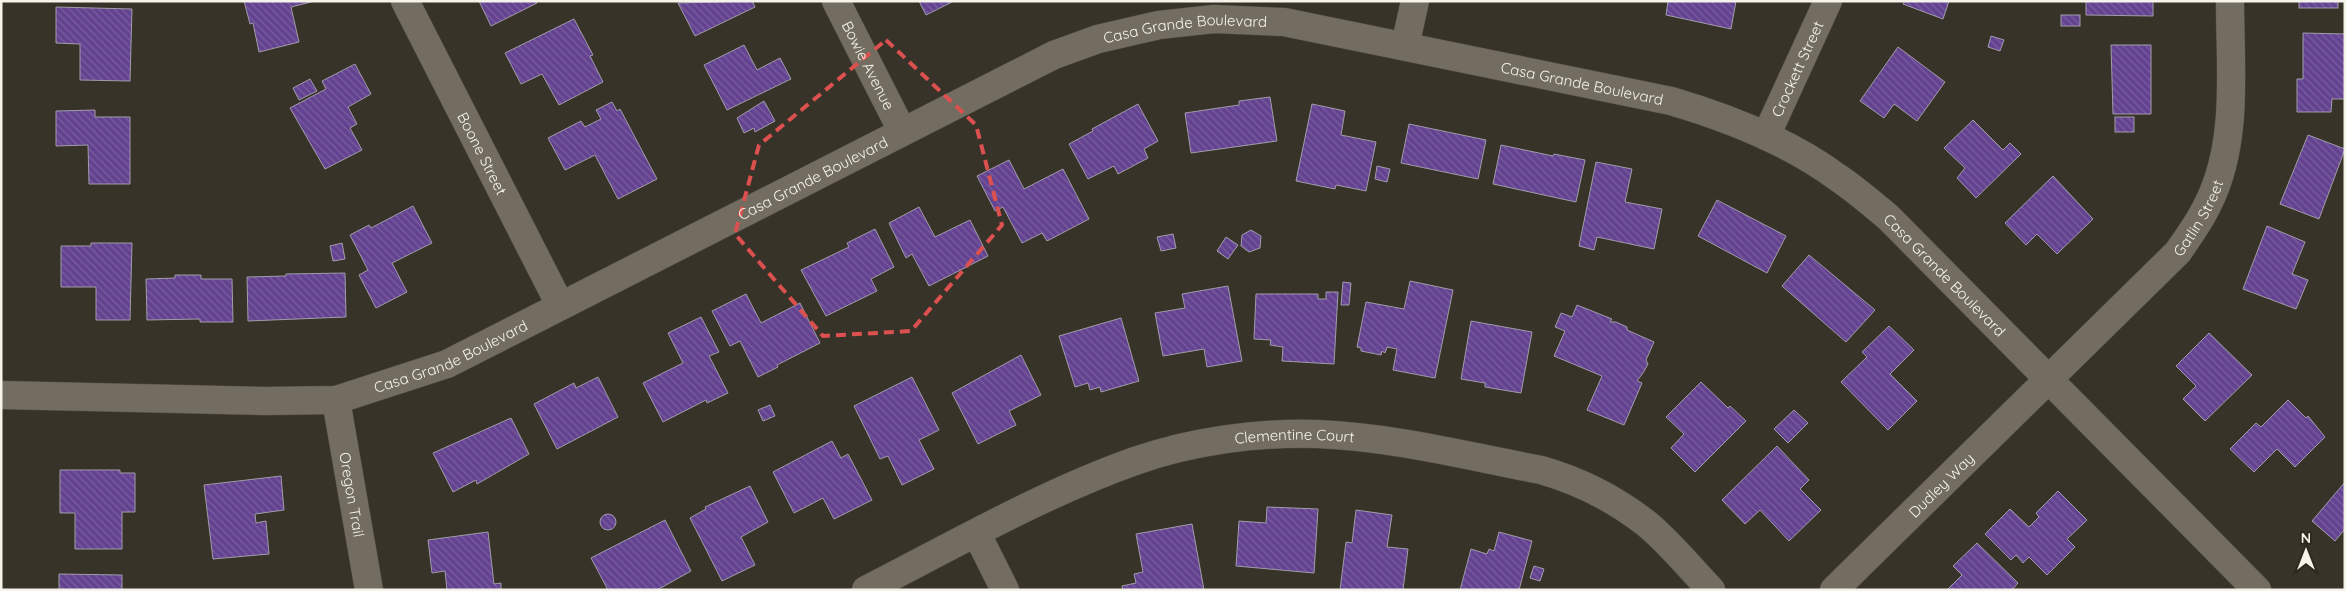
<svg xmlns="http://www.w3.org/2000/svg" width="2346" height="591" font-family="Quicksand,sans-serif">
<defs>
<pattern id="building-back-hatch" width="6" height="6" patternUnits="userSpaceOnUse" patternTransform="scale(1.25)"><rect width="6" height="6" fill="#634290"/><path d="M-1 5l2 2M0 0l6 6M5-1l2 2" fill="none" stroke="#7a5ea0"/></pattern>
</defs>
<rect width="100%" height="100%" fill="#383328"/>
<!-- building -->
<g fill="url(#building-back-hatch)" stroke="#a19caa">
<path d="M244,1H315L291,7L299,42L259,52L253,23L250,24Z"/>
<path d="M479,1H536L537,3L491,26Z"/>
<path d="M752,1L755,7L695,36L678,3Z"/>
<path d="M919,1H954L926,15Z"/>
<path d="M1668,1H1736L1731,29L1666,15Z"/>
<path d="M1905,1H1949L1943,19L1903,4Z"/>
<path d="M2086,1H2153V16L2086,15Z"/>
<rect x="2299" y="1" width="39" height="7"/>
<path d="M56,7L132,9L130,81L80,80V44L56,43Z"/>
<rect x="2061" y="15" width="19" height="11"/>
<path d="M574,19L593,55L590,56L603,82L559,105L542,74L521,84L505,53Z"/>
<path d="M2303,33L2345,34V99H2332L2331,112H2297V79H2303Z"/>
<path d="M1991,36L2004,40L2000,51L1988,47Z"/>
<path d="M744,45L757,70L780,58L791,79L727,110L704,65Z"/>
<path d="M2111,45H2151V114H2113Z"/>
<path d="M1898,47L1945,82L1917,121L1894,104L1884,118L1860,101Z"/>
<path d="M355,64L371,94L348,107L357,124L350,128L362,150L325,169L290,108L326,89L322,81Z"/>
<path d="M310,79L317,91L299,100L293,88Z"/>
<path d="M1270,97L1277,141L1191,153L1185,113L1239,105V101Z"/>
<path d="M764,101L775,121L755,132L754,128L744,133L737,118Z"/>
<path d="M612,102L617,111L620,109L657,179L618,199L595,155L565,170L548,138L581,121L585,127L601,119L596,110Z"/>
<path d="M1138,104L1158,141L1144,149L1148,158L1118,174L1114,166L1088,179L1069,144L1093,131L1092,129Z"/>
<path d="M1312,104L1345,111L1341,135L1376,142L1366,191L1336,185L1335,189L1296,181Z"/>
<path d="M95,110V117H130V184H89L88,145L56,146V111Z"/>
<rect x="2115" y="117" width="19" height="15"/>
<path d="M1973,120L2003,150L2010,143L2021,154L1976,198L1957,178L1965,168L1944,148Z"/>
<path d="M1409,124L1486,140L1478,179L1401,163Z"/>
<path d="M2308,135L2345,149L2319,219L2280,204Z"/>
<path d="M1501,145L1553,156L1554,154L1585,160L1576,202L1493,184Z"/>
<path d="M1009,160L1024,189L1063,169L1089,219L1047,241L1042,233L1022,243L1003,207L995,211L977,176Z"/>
<path d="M1596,162L1632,169L1625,202L1662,209L1654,249L1597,237L1594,250L1579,246Z"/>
<path d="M1377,166L1390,169L1387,182L1375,179Z"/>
<path d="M2053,176L2093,219L2057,254L2037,234L2026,245L2005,223Z"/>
<path d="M1717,200L1786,236L1767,273L1698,236Z"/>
<path d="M413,206L432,243L392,263L407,292L376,308L359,275L368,270L350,235L369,225L371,228Z"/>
<path d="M919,207L935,237L970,220L988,256L929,286L912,254L906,258L889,223Z"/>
<path d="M2267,226L2305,242L2292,274L2308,280L2296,309L2243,289Z"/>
<path d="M875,229L894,267L871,279L877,291L826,316L801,270L849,247L847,243Z"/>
<path d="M1251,230L1261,236L1260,248L1249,252L1241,246L1242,235Z"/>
<path d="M1173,234L1176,248L1161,251L1157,237Z"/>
<path d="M1226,237L1238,245L1228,259L1217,251Z"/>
<path d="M91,243H132L130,320H96V287H61V246H91Z"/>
<path d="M342,243L345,259L333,261L330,246Z"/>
<path d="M1809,255L1875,310L1846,342L1782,286Z"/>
<path d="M345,273L346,317L248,321L247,277L286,276V274Z"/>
<path d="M175,275H201V279H232L233,322H200V319L147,320L146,279L175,278Z"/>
<path d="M1410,281L1453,290L1435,378L1393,370L1397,349L1387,347L1385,353L1382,351L1381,355L1361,351V348L1357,347L1366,302L1404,309Z"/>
<path d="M1343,282L1351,283L1349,305H1341Z"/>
<path d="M1228,286L1242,361L1207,367L1204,349L1163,356L1155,313L1185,308L1182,294Z"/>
<path d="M1326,292H1338L1334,364L1282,361L1283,347L1270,345L1271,340L1254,339L1256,294H1318V299H1326Z"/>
<path d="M746,294L761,323L800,303L820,343L777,365L778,367L758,377L740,341L730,346L712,311Z"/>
<path d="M1577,305L1612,319L1610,322H1616L1627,327V330L1654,342L1646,360L1648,364L1643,373L1637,381L1642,383L1624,425L1587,410L1602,376L1554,356L1565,331L1555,327L1561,313L1572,317Z"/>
<path d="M701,317L719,352L709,356L728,393L707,403L706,400L663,422L643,383L683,363L668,333Z"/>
<path d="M1121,318L1139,381L1101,392L1100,387L1090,390L1088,383L1075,387L1059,336Z"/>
<path d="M1471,321L1532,332L1521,393L1485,387V383L1461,379Z"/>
<path d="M1889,326L1914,350L1890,374L1917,401L1888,430L1841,382L1867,357L1862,352Z"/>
<path d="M2209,333L2252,375L2205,421L2183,399L2196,386L2176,366Z"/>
<path d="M1021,355L1041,395L1009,411L1016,425L978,444L952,393Z"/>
<path d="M598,377L618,417L557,449L534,404L574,383L576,388Z"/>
<path d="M912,377L939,430L919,440L934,469L902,485L888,456L880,459L854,406Z"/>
<path d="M1701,382L1728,408L1730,406L1746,421L1695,472L1671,448L1684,434L1666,417Z"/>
<path d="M2288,400L2306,418L2308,416L2325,437L2295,467L2277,449L2254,472L2230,449L2256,423L2261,427Z"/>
<path d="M770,405L775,416L763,421L758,410Z"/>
<path d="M1794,410L1808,423L1788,443L1774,429Z"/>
<path d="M511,418L529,454L477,484L476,480L453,492L433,453Z"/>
<path d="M832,441L841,458L848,454L872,500L834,519L823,498L794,513L773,472Z"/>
<path d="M1777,446L1809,480L1800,489L1821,510L1789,541L1760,510L1745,524L1722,500Z"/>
<path d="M60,470H120V473H135V512H122V549H75V513H60Z"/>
<path d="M281,476L284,510L255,514L256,523L266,521L269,554L213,559L204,485Z"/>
<path d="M2345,482V529L2335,541L2312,521Z"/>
<path d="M750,486L768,522L741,537L755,565L722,581L690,518L706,509L705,507Z"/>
<path d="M2058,491L2087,520L2067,539L2075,547L2047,575L2029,557L2023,563L2016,555L2011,560L1985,534L2010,509L2029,527L2039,517L2036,513Z"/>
<path d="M1267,507L1318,509L1314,573L1236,566L1239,521L1266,523Z"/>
<path d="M1356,510L1392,515L1387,547L1408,549L1403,590H1340L1346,542L1352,543Z"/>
<circle cx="608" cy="522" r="8"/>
<path d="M665,520L691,571L657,590H608L591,558Z"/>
<path d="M1192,524L1204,590H1123L1122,586L1136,583L1134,574L1143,572L1136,534Z"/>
<path d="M488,532L494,584L501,583V590H447L445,571L432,573L428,540Z"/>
<path d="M1499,532L1532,541L1519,590H1460L1471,549L1487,554L1489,549L1494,551Z"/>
<path d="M1977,543L2018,583L2012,590H1947L1962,575L1953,566Z"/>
<path d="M1534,566L1544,569L1540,581L1530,578Z"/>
<path d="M59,574L122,575V590H59Z"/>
</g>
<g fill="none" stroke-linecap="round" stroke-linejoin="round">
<!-- minor casing -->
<g stroke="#534e45" stroke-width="29">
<g id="minor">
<path id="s1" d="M405,1L560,305"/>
<path id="s2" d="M836,1L902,131"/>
<path d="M1405,46L1415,1"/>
<path id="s3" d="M1766,136L1828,1"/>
<path id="s4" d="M1,395L264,401L336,400L447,364L1054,55L1098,39L1159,25L1214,19L1284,22L1671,101C1729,118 1788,141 1837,177C1855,189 1871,203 1888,217L2257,590"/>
<path id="s5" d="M336,400L369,590"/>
<path d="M977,534L1005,590"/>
<path id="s6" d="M866,590C954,545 1042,494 1135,461C1192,441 1258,432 1318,434C1393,437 1467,456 1541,470C1580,481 1615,499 1647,524C1670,543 1690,568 1711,590"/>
<path id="s7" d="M1834,590L2178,252C2191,233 2204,215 2213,193C2238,134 2230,64 2230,1"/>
</g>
</g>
<!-- minor -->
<use href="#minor" stroke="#726d60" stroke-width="28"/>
</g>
<!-- marked area -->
<path fill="none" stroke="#dc514f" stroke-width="4" stroke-dasharray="10 6" stroke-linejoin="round" d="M886,40L976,125L1002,225L911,331L823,336L735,234L759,145Z"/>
<g text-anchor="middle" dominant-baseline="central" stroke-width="4" stroke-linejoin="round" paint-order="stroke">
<!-- street labels -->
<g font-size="15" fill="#f6f3eb" stroke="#2e291e">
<text stroke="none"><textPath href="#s4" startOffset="1268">Casa Grande Boulevard</textPath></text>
<text stroke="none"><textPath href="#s2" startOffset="72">Bowie Avenue</textPath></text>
<text stroke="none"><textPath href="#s3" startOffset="74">Crockett Street</textPath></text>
<text stroke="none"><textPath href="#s4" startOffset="1672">Casa Grande Boulevard</textPath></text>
<text stroke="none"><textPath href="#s1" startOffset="171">Boone Street</textPath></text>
<text stroke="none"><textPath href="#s4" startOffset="862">Casa Grande Boulevard</textPath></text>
<text stroke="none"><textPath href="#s7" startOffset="522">Gatlin Street</textPath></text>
<text stroke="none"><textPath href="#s4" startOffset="2092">Casa Grande Boulevard</textPath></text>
<text stroke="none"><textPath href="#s4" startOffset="458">Casa Grande Boulevard</textPath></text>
<text stroke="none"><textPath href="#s6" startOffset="461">Clementine Court</textPath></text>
<text stroke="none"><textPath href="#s7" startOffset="150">Dudley Way</textPath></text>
<text stroke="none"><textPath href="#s5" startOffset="96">Oregon Trail</textPath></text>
</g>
</g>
<!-- border -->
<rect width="2346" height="591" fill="none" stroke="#f6f3eb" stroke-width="5"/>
<!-- north arrow -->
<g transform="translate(2306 551)" stroke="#2e291e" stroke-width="4" paint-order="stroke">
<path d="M0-4L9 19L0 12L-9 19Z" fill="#f6f3eb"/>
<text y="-8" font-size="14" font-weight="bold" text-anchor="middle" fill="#f6f3eb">N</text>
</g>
</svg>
